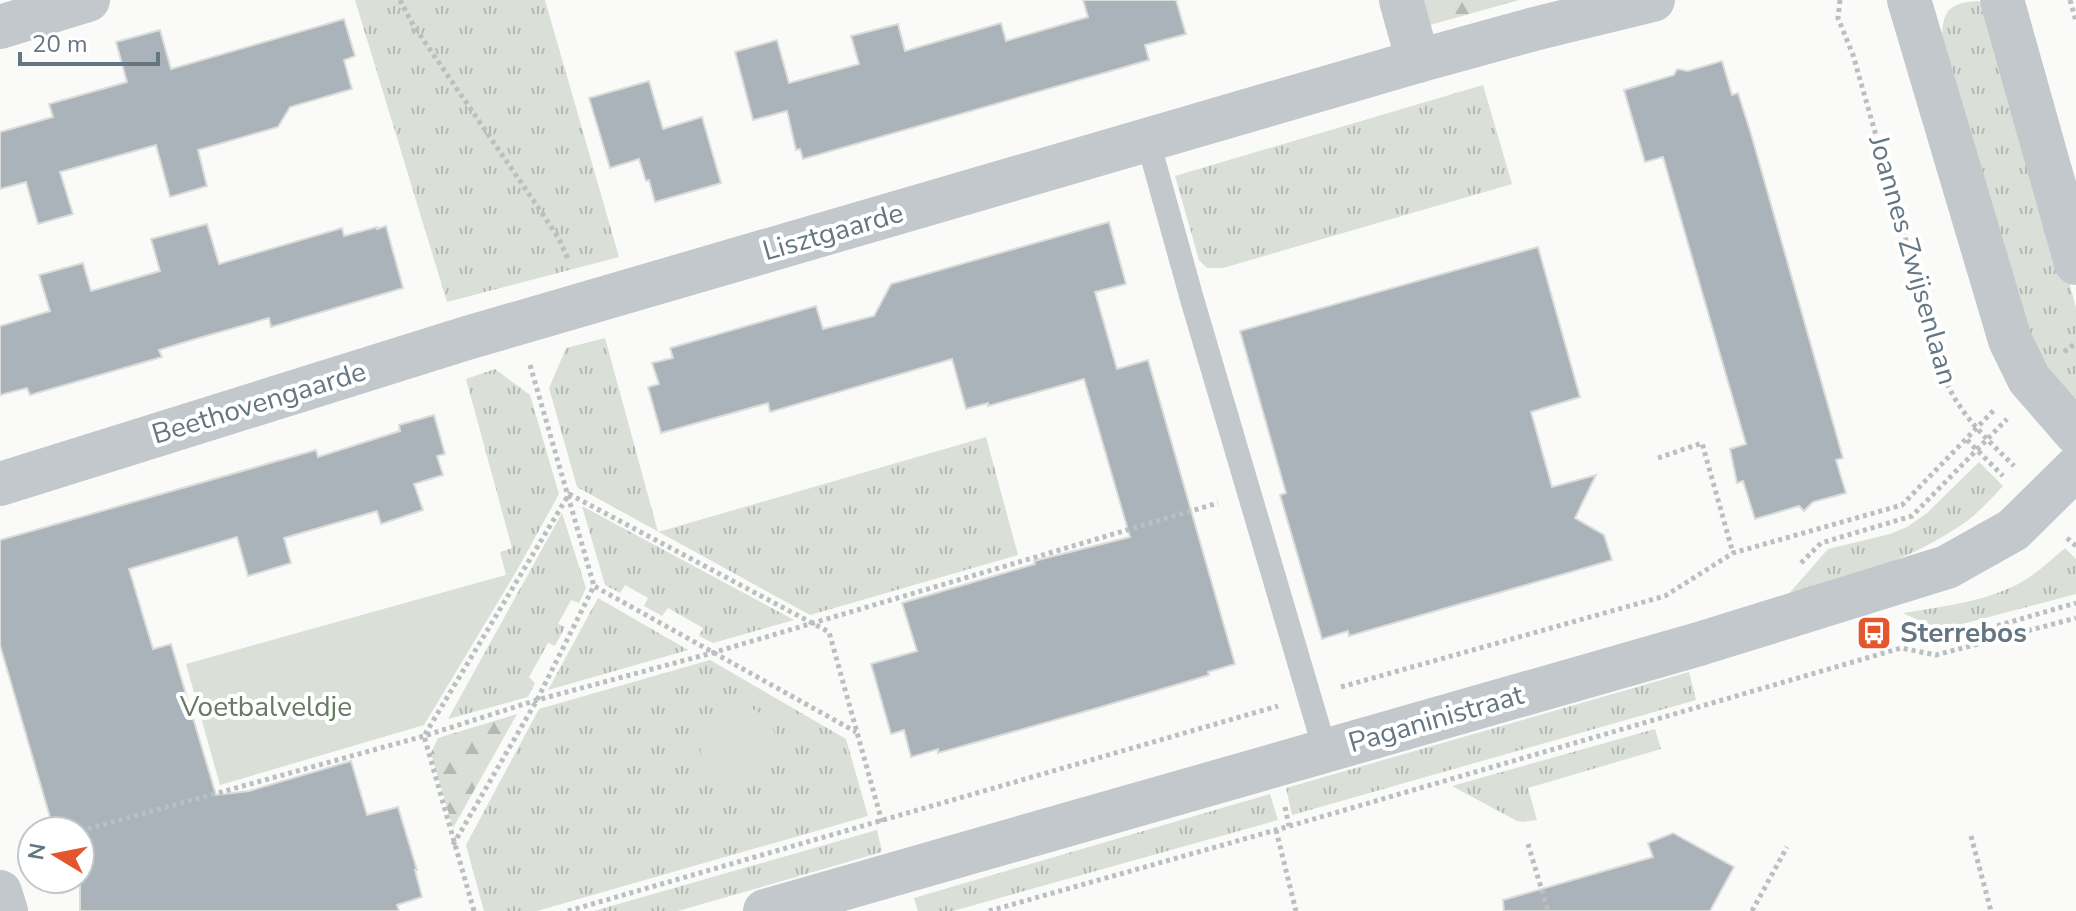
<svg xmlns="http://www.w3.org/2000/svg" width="2076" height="911" font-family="'Nunito Sans',sans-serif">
<defs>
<pattern id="grass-tufts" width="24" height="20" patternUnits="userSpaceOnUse" patternTransform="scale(2)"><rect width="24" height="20" fill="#dadfd7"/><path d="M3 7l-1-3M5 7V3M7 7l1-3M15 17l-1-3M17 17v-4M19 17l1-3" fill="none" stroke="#b4b9b4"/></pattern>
<pattern id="forest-firs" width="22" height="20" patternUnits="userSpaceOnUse" patternTransform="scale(2)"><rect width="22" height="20" fill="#dadfd7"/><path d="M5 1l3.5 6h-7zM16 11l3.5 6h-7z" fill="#b4b9b4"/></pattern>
</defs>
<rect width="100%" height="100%" fill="#fafaf8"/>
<!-- grass -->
<g fill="url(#grass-tufts)">
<path d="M355,0H545L619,257L447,302Z"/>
<path d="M1978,1L1990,11L2057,236L2076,308V402L2037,356L1942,35C1943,8 1952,3 1978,1Z"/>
<path d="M1483,85L1512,184L1223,268H1207L1199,260L1175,176Z"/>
<path d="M605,338L658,532L986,437L1018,555L810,615L577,487L549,388L566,348Z"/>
<path d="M495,369L530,395L559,494L516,572L506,575L500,552L512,548L466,379Z"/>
<path d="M1979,462L2003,486C1991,499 1980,511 1967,521C1911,561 1842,580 1779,605L1828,549L1890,534L1907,527L1927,513Z"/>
<path d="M582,506L794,620L713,643L699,636L703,628L668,608L662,616L644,606L648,598L625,585L620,593L605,585Z"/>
<path d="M562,513L586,588L579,603L571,600L558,624L565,627L555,646L548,643L529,677L535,683L528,697L448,719Z"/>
<path d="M2065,548L2076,559V594L1940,630L1903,613C1940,607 1981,602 2014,586C2033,577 2049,562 2065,548Z"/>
<path d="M598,598L688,650L548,690Z"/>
<path d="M710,660L846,739L868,816L537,911H484L466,845L539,709Z"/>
<path d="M1689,672L1696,700L1292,815L1286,788Z"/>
<path d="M1655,729L1661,749L1528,788L1537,820L1523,822L1517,821L1452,786Z"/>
<path d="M1270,794L1278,820L953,911H918L914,898Z"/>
<path d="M877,830L882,852L678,911H594Z"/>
</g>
<!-- forest -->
<g fill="url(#forest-firs)">
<path d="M1423,0H1519L1430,25Z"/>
<path d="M517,714L453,828L431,753L438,738Z"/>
</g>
<!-- park -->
<g fill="#dadfd7">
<path d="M516,572L424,725L220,785L186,664Z"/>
<circle cx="738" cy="744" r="38"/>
</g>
<!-- building -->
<g fill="#aab3b9" stroke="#dcdcda" stroke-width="2">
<path d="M1083,0H1176L1186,34L1145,45L1149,60L803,159L800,149L796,150L787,111L753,120L735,52L777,40L789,83L859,64L851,36L898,24L905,51L1001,23L1006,41L1088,17Z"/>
<path d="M344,19L355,56L344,60L352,89L290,107L278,127L198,150L207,186L170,197L156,145L60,172L73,214L38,224L26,182L0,189V132L53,117L49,104L127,82L116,42L160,30L171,69Z"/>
<path d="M1722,61L1732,95L1738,93L1751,134L1843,458L1836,460L1846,493L1813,502L1804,511L1799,506L1755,519L1743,481L1737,483L1730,449L1746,444L1663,157L1645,162L1624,90L1674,75L1677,69L1688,71Z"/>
<path d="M649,81L663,129L702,117L721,183L655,202L649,180L646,181L639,159L610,168L589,98Z"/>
<path d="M1109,222L1126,284L1095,292L1117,369L1148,360L1235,664L1208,672L1209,675L1097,708L938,753V749L911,757L904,730L891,734L871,664L917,651L902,603L1035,564L1034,561L1130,537L1084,379L988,406V403L966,409L952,359L770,412L768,403L661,433L648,387L659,384L652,363L673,358L670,348L816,306L823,329L874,316L891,284Z"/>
<path d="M207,224L219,264L342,228L344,236L377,227V229L386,226L403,288L271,327L269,318L195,339L159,350L162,357L30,395L27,388L0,395V326L50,311L39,275L83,263L91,291L160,271L151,239Z"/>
<path d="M1538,247L1580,397L1531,412L1552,487L1596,475L1575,518L1604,535L1612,560L1349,636L1348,631L1322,639L1280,495L1286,493L1240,331Z"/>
<path d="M434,415L445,454L437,456L443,475L414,484L423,510L381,524L377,511L284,538L291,563L248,576L237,537L129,569L153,649L171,644L216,795L249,791L351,761L367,815L398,807L417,870H415L422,897L397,905L399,911H80V831H54L0,645V540L316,450L318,457L400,431L399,425Z"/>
<path d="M1673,833L1734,867L1710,911H1504L1503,900L1653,857L1648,843Z"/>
</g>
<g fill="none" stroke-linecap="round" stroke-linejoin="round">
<!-- path -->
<g stroke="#bbbfc2" stroke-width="5" stroke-dasharray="4 4" stroke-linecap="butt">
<path d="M400,0L412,23L433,54L544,216L559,239L569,261"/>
<path d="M1840,0L1838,18L1853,55L1947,384C1964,419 1987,439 2014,466"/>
<path d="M2070,0L2076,21"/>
<path d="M2064,352L2076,343"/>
<path d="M530,365L594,586"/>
<path d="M1967,440L2003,476"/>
<path d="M1658,458L1702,443L1733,553"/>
<path d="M2067,538L2076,546"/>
<path d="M1801,563L1821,543L1912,516L2007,419"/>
<path d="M1907,626L1941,642L2076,603"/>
<path d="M1341,687L1665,596L1733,553L1902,505L1995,409"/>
<path d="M1285,807L1289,826"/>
<path d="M1276,830L1296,911"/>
<path d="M80,831L424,736L537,700L712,653L1218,503"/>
<path d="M1971,836L1991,911"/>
<path d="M1528,844L1548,911"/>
<path d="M31,845H32"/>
<path d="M453,845L537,700L594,586L856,732"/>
<path d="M474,911L424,736L569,494L829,632L882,822"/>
<path d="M568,911L1278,706"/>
<path d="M989,911L1276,830L1901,648L1936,655L2076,618"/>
<path d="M1752,911L1787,847"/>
</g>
<!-- service -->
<path stroke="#c3c8cc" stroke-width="24" d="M1148,141L1192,299L1325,750"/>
<!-- minor -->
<g stroke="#c3c8cc" stroke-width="44">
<path d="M1401,0L1418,61"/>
<path d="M0,27L88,0"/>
<path d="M0,484L467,338L1418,61L1534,29L1653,0"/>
<path d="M0,892L6,911"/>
<path d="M765,911L1699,644L1947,567L2013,530L2076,468"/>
</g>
<!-- tertiary -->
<g stroke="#c3c8cc" stroke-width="44">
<path d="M1909,0L2010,340L2029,379L2076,433"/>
<path d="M2002,0L2076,263"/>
</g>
</g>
<!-- icons -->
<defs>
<g id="bus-square" transform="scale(1.8)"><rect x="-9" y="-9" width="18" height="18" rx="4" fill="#e4572e" stroke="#fff"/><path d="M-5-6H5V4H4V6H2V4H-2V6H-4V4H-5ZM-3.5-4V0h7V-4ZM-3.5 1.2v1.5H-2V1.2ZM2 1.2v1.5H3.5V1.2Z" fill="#fff"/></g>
</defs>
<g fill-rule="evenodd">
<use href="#bus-square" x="1874" y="633"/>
</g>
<g text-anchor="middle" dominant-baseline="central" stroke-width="8" stroke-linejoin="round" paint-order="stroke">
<!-- street labels -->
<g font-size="28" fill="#657683" stroke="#fff">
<text transform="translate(833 232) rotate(-16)">Lisztgaarde</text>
<text transform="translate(1913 260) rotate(74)">Joannes Zwijsenlaan</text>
<text transform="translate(259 403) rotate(-17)">Beethovengaarde</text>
<text transform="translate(1436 719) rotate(-16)">Paganinistraat</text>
</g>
<!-- poi labels -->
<g font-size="28" font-weight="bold" fill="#657683" stroke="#fff" text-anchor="start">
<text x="1900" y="633">Sterrebos</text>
</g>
<!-- park labels -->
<g font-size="28" fill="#687a64" stroke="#fff">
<text x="266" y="707">Voetbalveldje</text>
</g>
</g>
<!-- north arrow -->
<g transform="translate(56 855) rotate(280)"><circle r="38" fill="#ffffff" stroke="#c1c8cd" stroke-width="2"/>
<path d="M0-6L14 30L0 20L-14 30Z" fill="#e4572e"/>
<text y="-12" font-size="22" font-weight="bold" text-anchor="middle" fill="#657683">N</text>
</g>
<!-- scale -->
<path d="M20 52v12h138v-12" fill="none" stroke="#657683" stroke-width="4"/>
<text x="32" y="52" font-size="24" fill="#657683" stroke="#ffffff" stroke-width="6" paint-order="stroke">20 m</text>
</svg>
